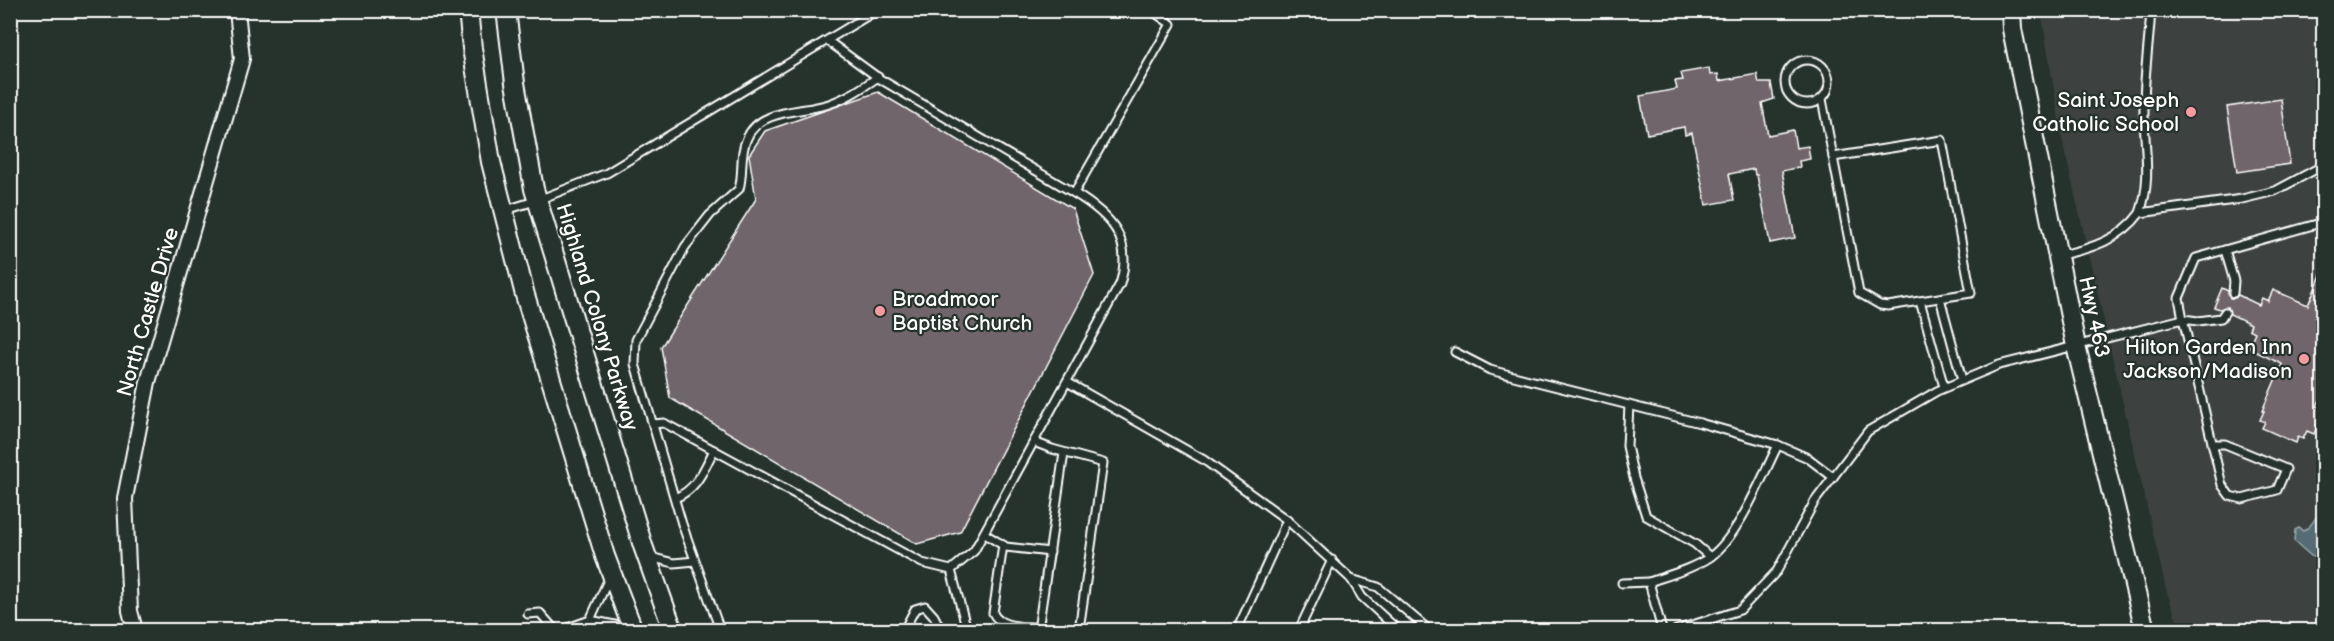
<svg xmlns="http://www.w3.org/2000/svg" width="2334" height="641" font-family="'Balsamiq Sans',sans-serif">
<rect width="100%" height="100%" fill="#26332d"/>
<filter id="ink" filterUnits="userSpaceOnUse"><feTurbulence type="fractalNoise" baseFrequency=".0167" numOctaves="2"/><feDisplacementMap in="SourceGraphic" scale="12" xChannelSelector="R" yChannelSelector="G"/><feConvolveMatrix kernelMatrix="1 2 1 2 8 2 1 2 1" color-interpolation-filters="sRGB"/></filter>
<g filter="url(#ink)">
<!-- built -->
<path fill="#3c4240" d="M2041,11H2323V630H2180L2166,589L2063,143Z"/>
<!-- water -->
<path fill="#556c74" stroke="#99a7ac" stroke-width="1.5" d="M2323,503V563L2311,556L2294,541L2295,530L2299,528L2303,531C2313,526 2319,513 2323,503Z"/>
<!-- building -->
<g fill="#70656b" stroke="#fff" stroke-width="1.5">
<path d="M1709,68L1710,75L1718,74L1719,81L1757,74L1759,83H1771L1774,99L1762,103L1768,135L1793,130L1796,148L1808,146L1810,159L1799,161L1800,167L1782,171L1795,238L1770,243L1757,175H1755L1754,169L1729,174L1734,200L1706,205L1692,133L1685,135L1684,127L1647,134L1640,96L1677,89L1675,81L1683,80L1681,73Z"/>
<path d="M878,92L1073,209L1094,275L960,532L917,544L670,398L661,347L756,199L749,155L765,131Z"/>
<path d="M2281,99L2290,164L2237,172L2227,107Z"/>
<path d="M2324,268V392L2317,406L2324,409V411L2314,434L2307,431L2303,439L2298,437L2296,443L2262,428L2265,422L2260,420L2264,411H2262L2282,364L2248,348L2255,332L2249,329L2251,324L2230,314L2228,307L2220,309L2214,307L2222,288L2228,291L2230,298H2235L2238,295L2259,305L2262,298L2268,301L2273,290L2308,305Z"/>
</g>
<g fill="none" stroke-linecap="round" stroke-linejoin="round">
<!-- lane casing -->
<g stroke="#fff" stroke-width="11">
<g id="lane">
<path d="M828,41L880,79L1074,193"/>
<circle cx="1807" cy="82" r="22"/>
<path d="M1822,99L1833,157"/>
<path d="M1942,140L1971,293L1888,306L1880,305L1859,293L1833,157Z"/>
<path d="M506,210L538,200L607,173L877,10"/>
<path d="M2140,213C2153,176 2143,144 2144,107C2144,75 2149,43 2151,10"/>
<path d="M2225,250L2234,281L2233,293"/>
<path d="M2060,255C2091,249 2121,239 2140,213L2242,199L2275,191L2324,165"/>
<path d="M1940,298L1962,380"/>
<path d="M1920,301L1944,387"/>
<path d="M2225,312L2221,318L2198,321L2183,319L2179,298L2196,258L2324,222"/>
<path d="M1455,352L1490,370L1700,423L1778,445L1808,458L1833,477"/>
<path d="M1067,382L1204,460L1287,520L1351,579L1362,597L1398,630"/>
<path d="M1629,405L1627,446L1634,478L1646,516L1695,544L1710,557"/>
<path d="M653,424L664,423L922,563L951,570L974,551L1120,284C1134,238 1110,215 1074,193L1171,24L1151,10"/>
<path d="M1034,442L1052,449L1103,463L1079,630"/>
<path d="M675,498C697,489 703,471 714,450"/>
<path d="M985,534L1006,547L1050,552"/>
<path d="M1003,545L993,613C1000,628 1024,626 1039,628"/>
<path d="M650,557L674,563L695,561"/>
<path d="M951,570L967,630"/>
<path d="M1351,579L1378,587L1429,630"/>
<path d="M1649,582C1669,575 1692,569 1710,557C1738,537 1762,477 1778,445"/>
<path d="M1622,583L1649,582L1662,630"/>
<path d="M528,614L540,613L555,630"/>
<path d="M590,620L609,578"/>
<path d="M562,630L590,620L629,628"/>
<path d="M720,630L682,524L635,364L636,340L685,247L710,215L739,189C744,172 739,155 747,138C760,108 802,113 829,104C847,98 862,88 878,77"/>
<path d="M904,630L915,609L925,606L934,616L941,630"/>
<path d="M1038,630L1064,453"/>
<path d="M1237,630L1287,520"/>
<path d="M1299,630L1332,560"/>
<path d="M1676,630L1740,610L1777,571L1815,501L1868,431L1937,391L1999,365L2183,319L2222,485L2230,496L2242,499L2277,490L2286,469L2225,444H2212"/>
</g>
</g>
<!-- street casing -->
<g stroke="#fff" stroke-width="18">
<path id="street" d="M135,630L130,611L125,498L148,382L242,59L237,10"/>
</g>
<!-- secondary casing -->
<g stroke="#fff" stroke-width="22">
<g id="secondary">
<path d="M468,10L472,48L491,162L525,295L605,556L633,630"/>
<path d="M506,10L515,83L534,189L643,546L673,630"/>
<path d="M2011,10L2012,29L2076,346L2145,630"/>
</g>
</g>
<!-- lane -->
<use href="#lane" stroke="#26332d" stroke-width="7"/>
<!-- street -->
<use href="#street" stroke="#26332d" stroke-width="14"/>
<!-- secondary -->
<use href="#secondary" stroke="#26332d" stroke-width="18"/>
</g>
</g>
<!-- markers -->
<g fill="#ff9aa2" stroke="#26332d" stroke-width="2">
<circle cx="2191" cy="112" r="6"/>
<circle cx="880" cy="311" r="6"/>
<circle cx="2304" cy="359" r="6"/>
</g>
<g text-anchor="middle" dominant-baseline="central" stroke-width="4.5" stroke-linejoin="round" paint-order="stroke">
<!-- poi labels -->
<g font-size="21" fill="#fff" stroke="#26332d" text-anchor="end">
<text x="2179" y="100">Saint Joseph<tspan x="2179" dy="24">Catholic School</tspan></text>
<text x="892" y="299" text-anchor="start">Broadmoor<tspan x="892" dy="24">Baptist Church</tspan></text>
<text x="2292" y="347">Hilton Garden Inn<tspan x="2292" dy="24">Jackson/Madison</tspan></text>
</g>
<!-- street labels -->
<g font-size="21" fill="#fff" stroke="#26332d">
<text transform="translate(148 312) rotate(-74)">North Castle Drive</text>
<text transform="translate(597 317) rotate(73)">Highland Colony Parkway</text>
<text transform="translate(2094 317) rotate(78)">Hwy 463</text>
</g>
</g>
<!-- margin -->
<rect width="2334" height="641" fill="none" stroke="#26332d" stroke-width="36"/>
<rect x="18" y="18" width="2298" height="605" fill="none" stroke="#fff" stroke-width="2" filter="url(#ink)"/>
</svg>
